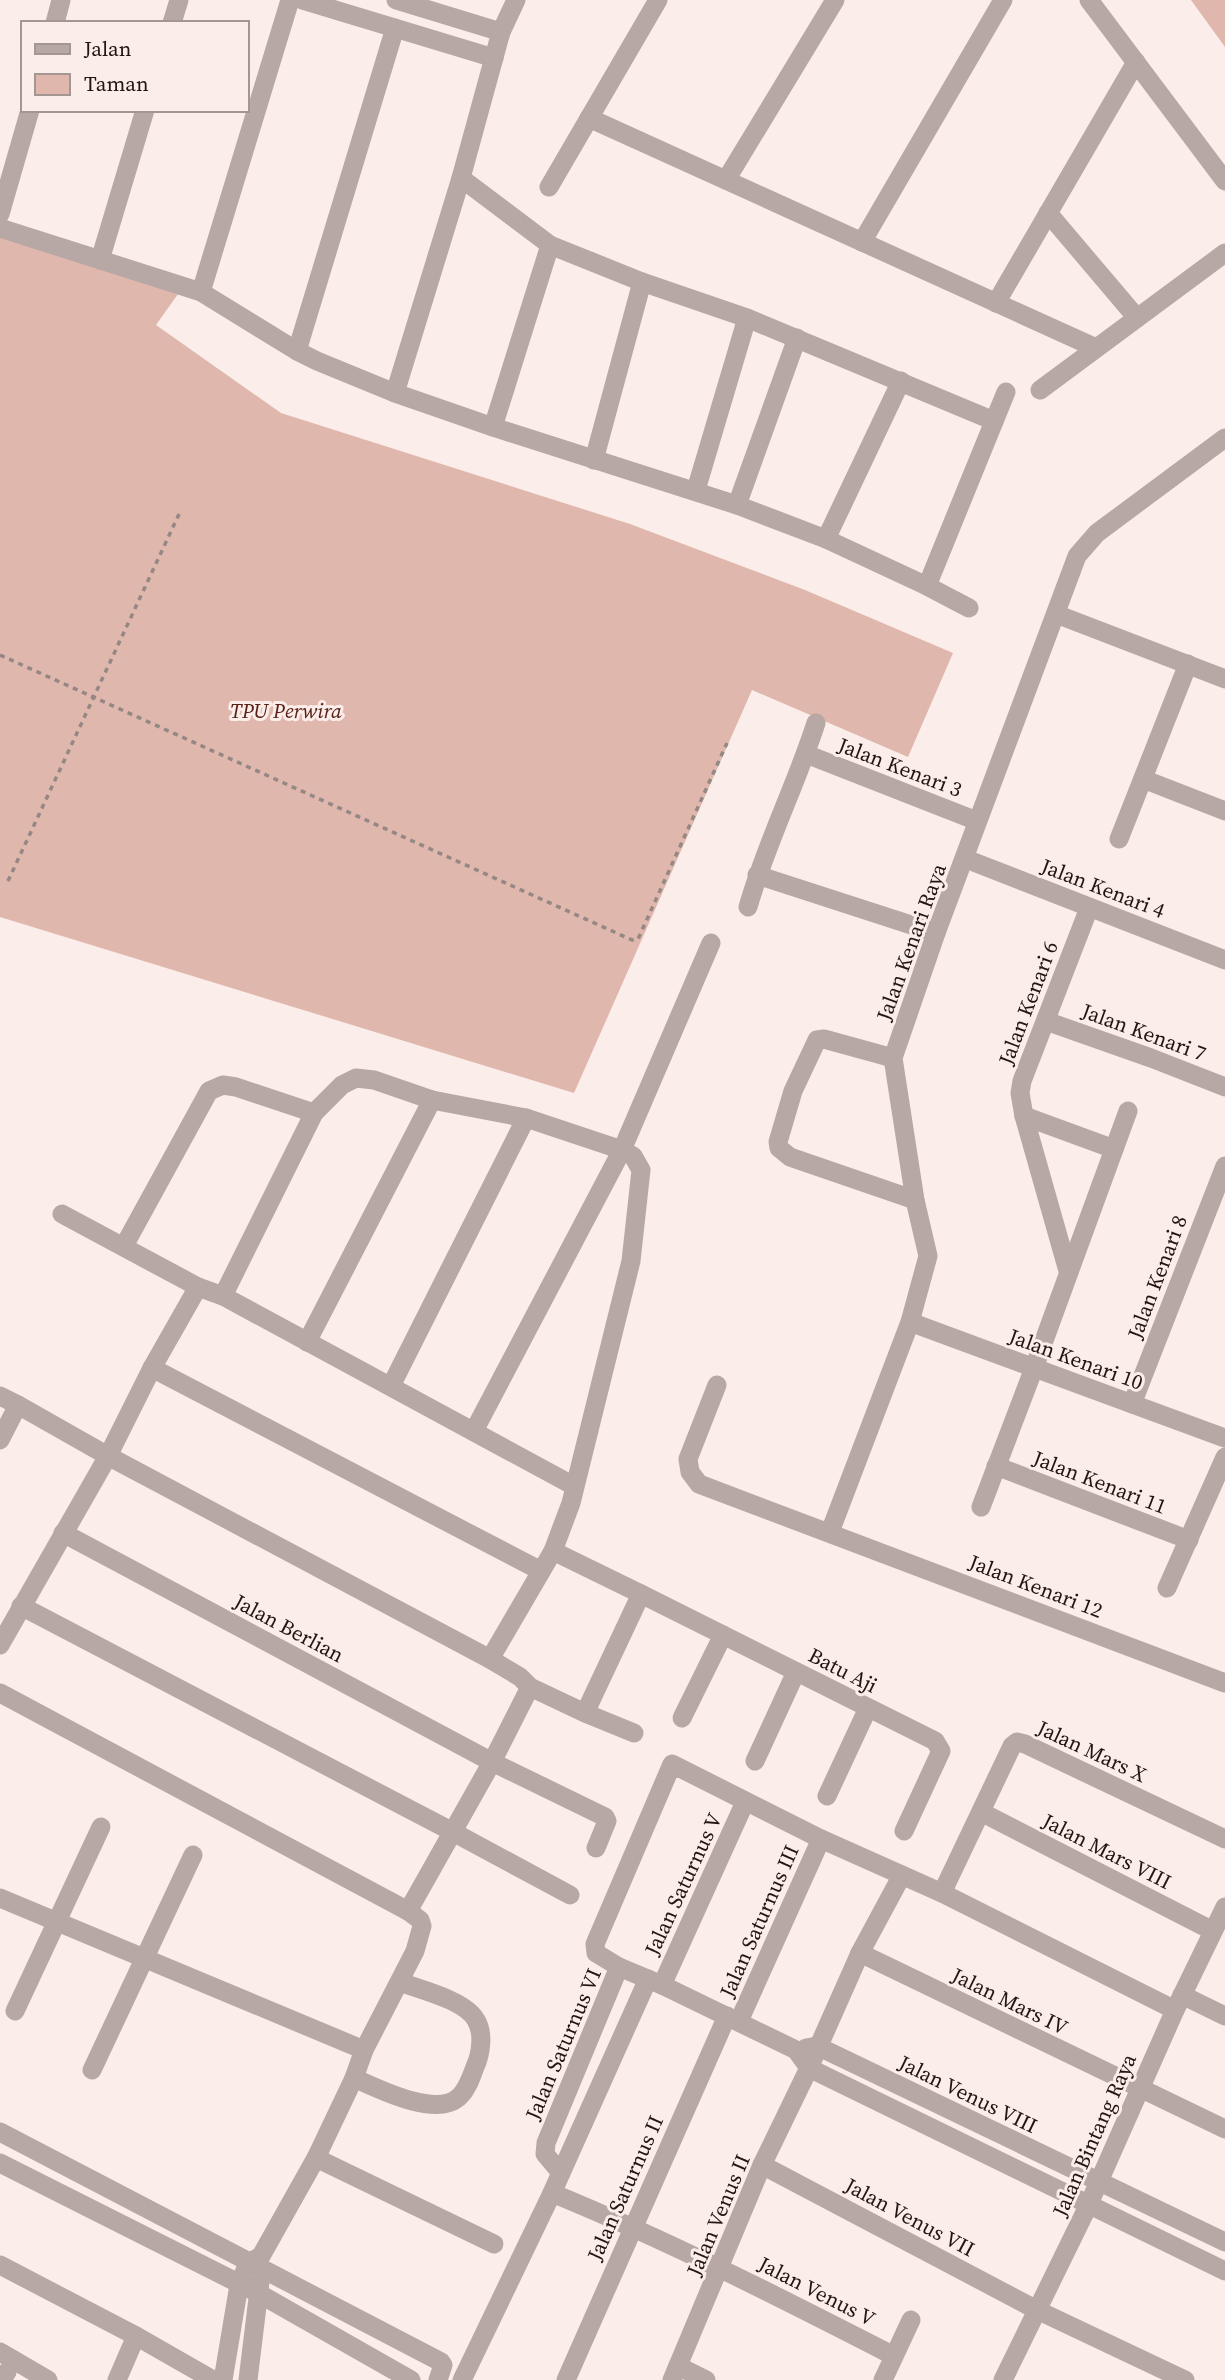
<svg xmlns="http://www.w3.org/2000/svg" width="1225" height="2380" font-family="'Source Serif 4',serif">
<rect width="100%" height="100%" fill="#fbede9"/>
<!-- green -->
<g fill="#e0b7ad">
<path d="M1191,0H1225V47Z"/>
<path d="M0,226L188,280L156,325L281,413L630,524L805,590L953,653L908,757L752,690L574,1093L0,917Z"/>
</g>
<g fill="none" stroke-linecap="round" stroke-linejoin="round">
<!-- path -->
<g stroke="#948784" stroke-width="3.5" stroke-dasharray="5 5" stroke-linecap="butt">
<path d="M0,655L632,940L638,939L727,743"/>
<path d="M8,881L180,512"/>
</g>
<!-- minor -->
<g stroke="#b7a8a5" stroke-width="19">
<path d="M302,0L494,58"/>
<path d="M396,0L501,32"/>
<path d="M1089,0L1225,181"/>
<path d="M55,23L61,0"/>
<path d="M172,23L179,0"/>
<path d="M589,118L1096,348"/>
<path d="M461,178L550,245L642,282L747,318L994,421"/>
<path d="M726,180L835,0"/>
<path d="M549,187L658,0"/>
<path d="M1048,213L1137,318"/>
<path d="M0,214L30,110"/>
<path d="M0,228L201,292L297,351L317,361L395,393L493,427L737,505L826,539L927,586L969,608"/>
<path d="M862,242L1003,0"/>
<path d="M100,260L145,110"/>
<path d="M201,292L290,0"/>
<path d="M996,303L1136,62"/>
<path d="M297,351L395,28"/>
<path d="M1040,390L1225,253"/>
<path d="M395,393L461,178L501,32L516,0"/>
<path d="M493,427L550,245"/>
<path d="M594,460L642,282"/>
<path d="M696,490L747,318"/>
<path d="M737,505L797,338"/>
<path d="M826,539L901,381"/>
<path d="M927,586L1006,392"/>
<path d="M1056,614L1225,679"/>
<path d="M806,754L977,821"/>
<path d="M1143,779L1225,811"/>
<path d="M1119,839L1188,664"/>
<path d="M966,859L1225,960"/>
<path d="M757,875L936,933"/>
<path d="M748,907C766,844 796,785 816,723"/>
<path d="M1046,1021L1151,1058L1225,1087"/>
<path d="M893,1058L824,1039L817,1040L793,1091L778,1142L779,1148L790,1157L915,1200"/>
<path d="M1024,1116L1114,1149"/>
<path d="M62,1214L198,1287L223,1296L574,1486"/>
<path d="M124,1246L209,1091L223,1085L236,1087L314,1113L342,1085L356,1078L374,1080L432,1100L526,1118L622,1150L633,1156L641,1170L631,1261L571,1503L553,1551L490,1659"/>
<path d="M1068,1271L1024,1116L1020,1093L1022,1081L1089,908"/>
<path d="M223,1296L314,1113"/>
<path d="M910,1322L1225,1438"/>
<path d="M307,1342L432,1100"/>
<path d="M152,1368L541,1571"/>
<path d="M717,1385L688,1459L690,1472L699,1484L1225,1683"/>
<path d="M391,1386L526,1118"/>
<path d="M0,1396L18,1405"/>
<path d="M1132,1404L1225,1166"/>
<path d="M474,1431L622,1150L711,943"/>
<path d="M0,1440L18,1405L108,1456L490,1659L520,1677L530,1687L585,1713L634,1733"/>
<path d="M996,1466L1189,1540"/>
<path d="M981,1507L1034,1368L1128,1111"/>
<path d="M830,1532L910,1322L928,1256L915,1200L893,1058L936,933L1077,556L1097,533L1225,438"/>
<path d="M63,1533L492,1762L605,1817L607,1821L596,1848"/>
<path d="M553,1551L641,1594L585,1713"/>
<path d="M1167,1588L1225,1457"/>
<path d="M641,1594L935,1741L941,1751L904,1831"/>
<path d="M21,1606L453,1832L570,1895"/>
<path d="M0,1645L108,1456L152,1368L198,1287"/>
<path d="M0,1693L408,1911L420,1920L422,1926L415,1951L364,2050L354,2078L316,2158L261,2256L248,2263L239,2285L223,2380"/>
<path d="M682,1718L723,1635"/>
<path d="M755,1761L796,1672"/>
<path d="M827,1796L868,1708"/>
<path d="M981,1812L1213,1931"/>
<path d="M942,1893L1012,1746L1017,1742L1025,1744L1225,1839"/>
<path d="M0,1898L364,2050"/>
<path d="M408,1911L492,1762L530,1687"/>
<path d="M860,1953L1225,2129"/>
<path d="M662,1985L745,1802"/>
<path d="M1182,1995L1225,2016"/>
<path d="M15,2011L101,1827"/>
<path d="M739,2021L821,1839"/>
<path d="M806,2048L817,2046L1225,2242"/>
<path d="M809,2068L796,2050L662,1985L619,1967L596,1953L595,1944L672,1764L821,1839L942,1893L1175,2010"/>
<path d="M809,2068L1225,2271"/>
<path d="M92,2070L193,1855"/>
<path d="M354,2078C378,2089 438,2119 460,2096C468,2088 471,2077 475,2067C481,2054 484,2033 476,2020C465,2000 421,1990 400,1982"/>
<path d="M0,2132L441,2362L443,2365L438,2380"/>
<path d="M316,2158L494,2244"/>
<path d="M0,2163L258,2293L411,2380"/>
<path d="M762,2165L1037,2310L1185,2380"/>
<path d="M561,2173L545,2154L546,2143L619,1967"/>
<path d="M552,2193C669,2241 781,2298 894,2356"/>
<path d="M0,2265L136,2336L213,2380"/>
<path d="M0,2352L48,2380"/>
<path d="M678,2366L706,2380"/>
<path d="M2,2380L7,2372"/>
<path d="M117,2380L136,2336"/>
<path d="M248,2380L260,2282"/>
<path d="M462,2380L552,2193L648,1979"/>
<path d="M566,2380L727,2016"/>
<path d="M672,2380L762,2165L809,2068L860,1953L902,1875"/>
<path d="M883,2380L911,2320"/>
<path d="M1003,2380L1089,2204L1175,2010L1225,1907"/>
</g>
</g>
<g text-anchor="middle" dominant-baseline="central" stroke-width="6" stroke-linejoin="round" paint-order="stroke">
<!-- park labels -->
<g font-size="21" font-style="italic" fill="#592116" stroke="#fbede9">
<text x="286" y="710">TPU Perwira</text>
</g>
<!-- street labels -->
<g font-size="21" fill="#221613" stroke="#fbede9">
<text transform="translate(900 767) rotate(21)">Jalan Kenari 3</text>
<text transform="translate(1103 888) rotate(21)">Jalan Kenari 4</text>
<text transform="translate(911 942) rotate(-70)">Jalan Kenari Raya</text>
<text transform="translate(1028 1003) rotate(-69)">Jalan Kenari 6</text>
<text transform="translate(1144 1032) rotate(20)">Jalan Kenari 7</text>
<text transform="translate(1157 1277) rotate(-69)">Jalan Kenari 8</text>
<text transform="translate(1076 1359) rotate(20)">Jalan Kenari 10</text>
<text transform="translate(1100 1482) rotate(21)">Jalan Kenari 11</text>
<text transform="translate(1036 1586) rotate(21)">Jalan Kenari 12</text>
<text transform="translate(289 1628) rotate(28)">Jalan Berlian</text>
<text transform="translate(843 1670) rotate(27)">Batu Aji</text>
<text transform="translate(1092 1751) rotate(25)">Jalan Mars X</text>
<text transform="translate(1107 1851) rotate(27)">Jalan Mars VIII</text>
<text transform="translate(683 1884) rotate(-65)">Jalan Saturnus V</text>
<text transform="translate(759 1921) rotate(-66)">Jalan Saturnus III</text>
<text transform="translate(1010 2001) rotate(26)">Jalan Mars IV</text>
<text transform="translate(563 2044) rotate(-67)">Jalan Saturnus VI</text>
<text transform="translate(968 2094) rotate(26)">Jalan Venus VIII</text>
<text transform="translate(1094 2135) rotate(-66)">Jalan Bintang Raya</text>
<text transform="translate(625 2188) rotate(-66)">Jalan Saturnus II</text>
<text transform="translate(718 2215) rotate(-67)">Jalan Venus II</text>
<text transform="translate(910 2217) rotate(28)">Jalan Venus VII</text>
<text transform="translate(817 2291) rotate(27)">Jalan Venus V</text>
</g>
</g>
<!-- legend -->
<rect x="21" y="21" width="228" height="91" fill="#fbede9" stroke="#a49793" stroke-width="2"/>
<rect x="35" y="44" width="35" height="10" fill="#b7a8a5" stroke="#a49793" stroke-width="2"/>
<text x="84" y="56" font-size="21" fill="#221613">Jalan</text>
<rect x="35" y="74" width="35" height="21" fill="#e0b7ad" stroke="#a49793" stroke-width="2"/>
<text x="84" y="91" font-size="21" fill="#221613">Taman</text>
</svg>
